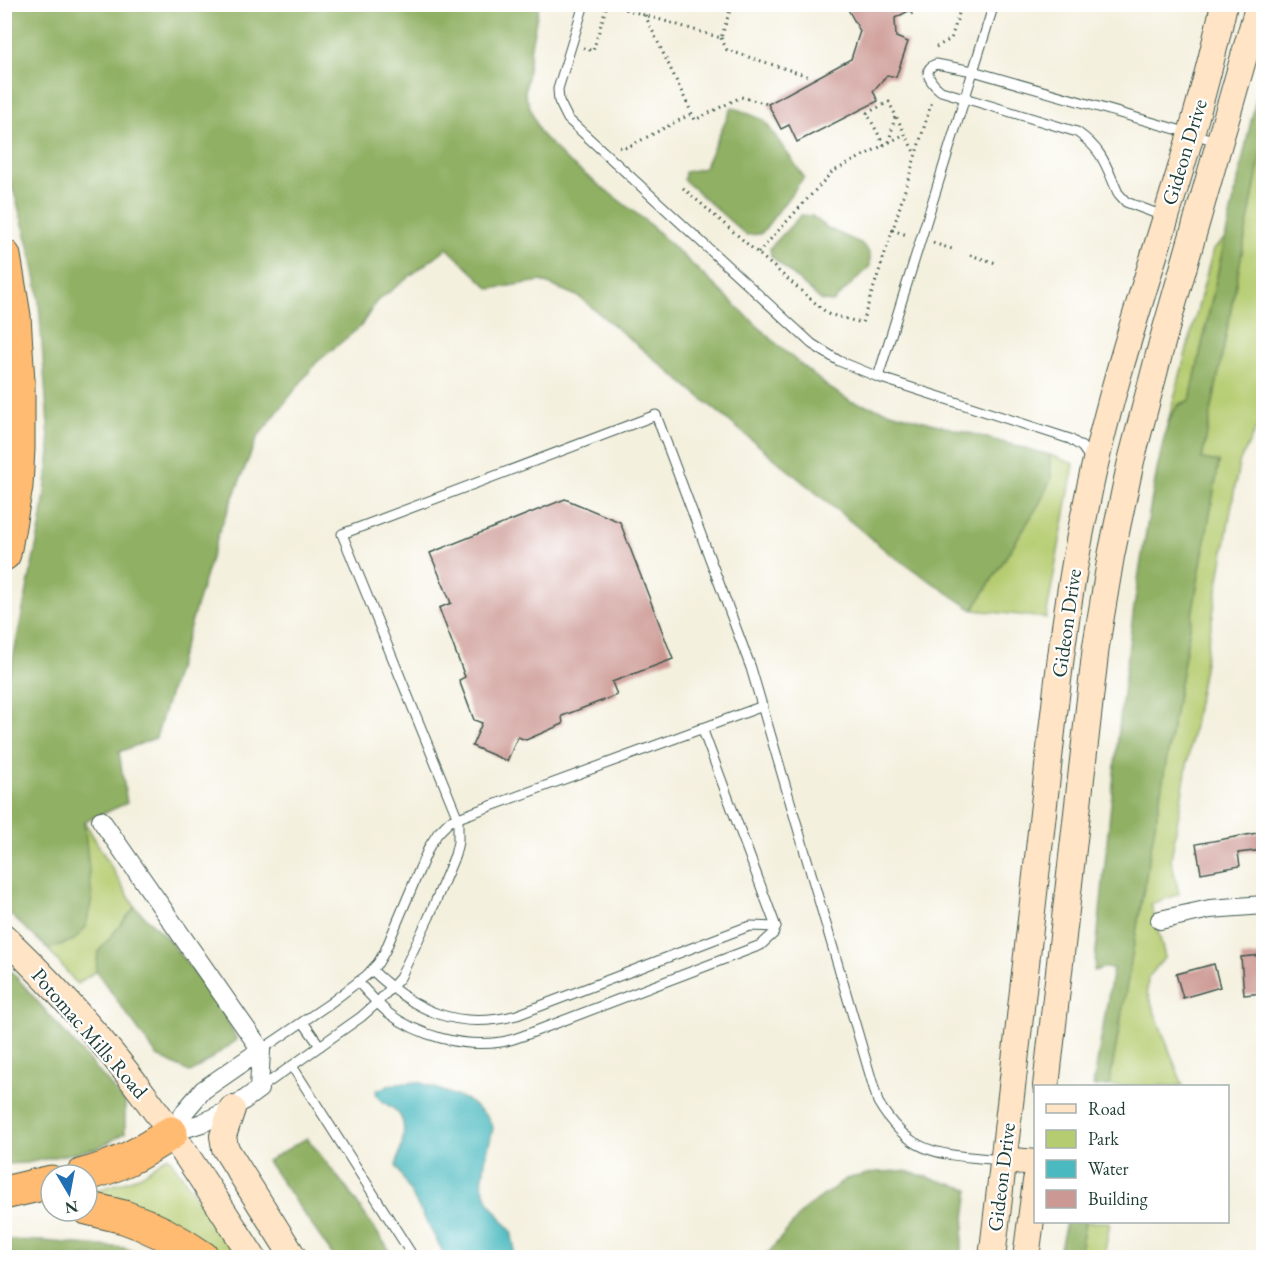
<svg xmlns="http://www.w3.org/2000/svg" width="1268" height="1262" font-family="'EB Garamond',serif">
<rect width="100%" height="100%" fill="#fff"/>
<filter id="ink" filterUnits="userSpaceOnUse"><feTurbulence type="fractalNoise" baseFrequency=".0167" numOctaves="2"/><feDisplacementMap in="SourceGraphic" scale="12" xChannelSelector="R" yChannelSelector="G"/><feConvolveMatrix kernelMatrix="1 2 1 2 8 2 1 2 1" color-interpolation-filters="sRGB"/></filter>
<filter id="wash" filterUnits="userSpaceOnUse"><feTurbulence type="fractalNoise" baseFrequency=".008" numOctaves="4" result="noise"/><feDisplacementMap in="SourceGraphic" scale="24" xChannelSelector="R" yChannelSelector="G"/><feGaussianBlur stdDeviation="1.35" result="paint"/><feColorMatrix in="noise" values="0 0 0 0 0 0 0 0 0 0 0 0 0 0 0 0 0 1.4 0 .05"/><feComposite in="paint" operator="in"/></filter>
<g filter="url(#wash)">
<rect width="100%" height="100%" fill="#f4f0de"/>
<!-- green -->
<g fill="#b6cc71" stroke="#6a8452" stroke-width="1.5">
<path d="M1263,144L1264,324L1259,342L1264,341L1262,417L1239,463L1171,859L1179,894L1151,904L1165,957L1148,978L1147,992L1183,1086H1109L1219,462L1202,459Z"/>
<path d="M1225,238L1190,400L1179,404L1171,415L1165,433L1213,250Z"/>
<path d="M1050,455L1074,464L1046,618L973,610L1039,504L1051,479Z"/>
<path d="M84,821L135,907L98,952L96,971L77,984L48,949L74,940L87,855Z"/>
<path d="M168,1156L239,1257H223L200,1241L87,1193L130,1180L143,1174Z"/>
<path d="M1085,1222H1110L1104,1257H1079Z"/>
</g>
<!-- forest -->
<g fill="#90b063" stroke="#58764c" stroke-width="1.5">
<path d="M5,5H539L531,46L525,94L540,133L565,159L646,221L781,348L828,387L850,401L1050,455L1051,479L1039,504L973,610L890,554L579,297L541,281L490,289L447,248L376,302L361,326L316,363L257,438L219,532L156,738L119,752L127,803L84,822L92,898L86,927L74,940L48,949L5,910V686L10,672L41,523L50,452L38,291L29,246L15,196L5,169Z"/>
<path d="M1263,70V144L1202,459L1219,462L1109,1086H1093L1113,968H1102L1094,971C1108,838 1119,705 1139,573C1145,537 1151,501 1158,465C1162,449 1164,432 1171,417C1175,406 1181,404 1190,400L1250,125Z"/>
<path d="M732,107L764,120L804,177L761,234L746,235L684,180L685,172L704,168Z"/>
<path d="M801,215L812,216L829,229L861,243L870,253V266L833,302L822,301L771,256L770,248Z"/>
<path d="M135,907L167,938L219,1004L237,1040L191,1073L157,1056L96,971L98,952Z"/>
<path d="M5,964L125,1102V1133L98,1148L27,1163L5,1164Z"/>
<path d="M307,1138L348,1190L394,1257H334L267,1161Z"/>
<path d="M905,1171L969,1189L960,1257H761L770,1251L805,1209L846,1179L876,1172Z"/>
<path d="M1066,1222H1085L1079,1257H1058Z"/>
<path d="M5,1240L43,1241L125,1248L150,1257H5Z"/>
</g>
<!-- water -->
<path fill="#4bbac0" stroke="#357c7a" stroke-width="1.5" d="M418,1082L467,1100L488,1117L493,1128L485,1161L482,1184L488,1201L511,1231L514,1246L513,1257H446L396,1166C400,1151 410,1126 398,1113C392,1105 381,1104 376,1094L377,1090L394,1084Z"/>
<g id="blocks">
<!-- building -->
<g fill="#cc9893">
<path d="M845,4H922L895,18L896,37L908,42L896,77L887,75L873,91L878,101L797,142L789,125L781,129L768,104L851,59L860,31Z"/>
<path d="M565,499L620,522L673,659L612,682L617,695L562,716L563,724L526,740L518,737L507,761L472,746L482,723L474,720L459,680L465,677L439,608L451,603L430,553Z"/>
<path d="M1263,832V850L1238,853L1240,866L1201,873L1196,844Z"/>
<path d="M1263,955V993L1244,995L1241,957Z"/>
<path d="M1214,964L1220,987L1183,998L1176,974Z"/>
</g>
</g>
</g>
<g filter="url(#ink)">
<use href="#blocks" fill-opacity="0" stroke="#3f584e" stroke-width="1.5"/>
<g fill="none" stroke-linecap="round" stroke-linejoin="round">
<!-- lane casing -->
<g stroke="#3f584e" stroke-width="11">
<g id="lane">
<path d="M584,4L558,89L559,101L568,119L812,344L839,361L878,377L1070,439L1082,447L1092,461"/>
<path d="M1163,216L1126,202L1118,193C1106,166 1103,150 1077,132L941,91C932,84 920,70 936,64L973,71L1217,141"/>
<path d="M878,377L994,4"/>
<path d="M372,970C415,1011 457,1031 517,1015L744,928L751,926L776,927"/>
<path d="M358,982C367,992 377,1003 387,1012C418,1036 463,1048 501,1042C510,1041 519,1037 528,1034L761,945L773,934L776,927L702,728"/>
<path d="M303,1022L320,1046"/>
<path d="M261,1050L329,1004L367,975L378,963L385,951L429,847L438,833L450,821L763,706"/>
<path d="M292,1066L414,1258"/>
<path d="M259,1089L361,1017L377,1003L400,978L429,917L455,855L458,842V819L342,534L656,415L751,668L878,1102C911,1158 943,1154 1001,1160"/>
</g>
</g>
<!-- street casing -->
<g stroke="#3f584e" stroke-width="20">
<g id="street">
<path d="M101,820L261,1050L259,1089L232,1109L202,1123L171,1133"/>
<path d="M1160,920L1210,909L1264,905"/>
<path d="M171,1133L186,1110L203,1090L261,1050"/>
</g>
</g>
<!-- secondary casing -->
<g stroke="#3f584e" stroke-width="28">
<g id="secondary">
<path d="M4,937C57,988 106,1043 149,1102C186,1152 219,1205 253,1258"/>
<path d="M1046,1086L1096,646L1111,556L1131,461L1163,339L1259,4"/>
<path d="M232,1109L223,1136L225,1148L294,1258"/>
<path d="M1004,1160L1036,1163"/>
<path d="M992,1258C1008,1122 1024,985 1039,849C1052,734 1062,619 1086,506C1120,336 1188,174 1224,4"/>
<path d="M1026,1258L1036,1181"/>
</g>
</g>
<!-- highway casing -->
<g stroke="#3f584e" stroke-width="35">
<g id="highway">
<path d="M4,256L14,316L18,382V449L16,486L4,554"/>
<path d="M83,1175C117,1167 143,1152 171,1133"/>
<path d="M4,1193L51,1182"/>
<path d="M87,1208C99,1211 112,1214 124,1217C151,1226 179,1241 203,1258"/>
</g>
</g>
<!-- path -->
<g stroke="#3f584e" stroke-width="3" stroke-dasharray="1.5 4.5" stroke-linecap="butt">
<path d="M608,4L721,38L732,4"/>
<path d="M911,14L929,4"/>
<path d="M645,15L695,120L741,97L768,104"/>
<path d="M721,38L727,50L811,77"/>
<path d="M936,47L951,39L962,4"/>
<path d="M583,48L593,51L607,4"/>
<path d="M889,142L895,116"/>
<path d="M884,145L867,113L889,102L915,154"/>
<path d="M619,147L624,148L630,146L693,113"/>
<path d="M683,188L828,314L862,323L894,226L932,101"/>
<path d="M892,230L907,235"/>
<path d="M933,243L952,249"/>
<path d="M758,253L832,172L905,134"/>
<path d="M970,255L996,263"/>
</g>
<!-- lane -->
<use href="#lane" stroke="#fff" stroke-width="9"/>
<!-- street -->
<use href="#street" stroke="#fff" stroke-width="18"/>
<!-- secondary -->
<use href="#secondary" stroke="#ffe4c6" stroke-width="26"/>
<!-- highway -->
<use href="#highway" stroke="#ffbb71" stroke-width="33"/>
</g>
</g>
<g text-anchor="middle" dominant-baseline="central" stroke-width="4.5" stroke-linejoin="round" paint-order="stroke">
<!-- street labels -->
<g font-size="21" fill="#1f3d34" stroke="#fff">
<text transform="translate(1184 152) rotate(-73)">Gideon Drive</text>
<text transform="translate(1066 623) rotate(-82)">Gideon Drive</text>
<text transform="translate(90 1033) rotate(49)">Potomac Mills Road</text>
<text transform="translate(1001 1177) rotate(-83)">Gideon Drive</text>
</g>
</g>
<!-- margin -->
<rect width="1268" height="1262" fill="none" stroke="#fff" stroke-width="24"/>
<!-- legend -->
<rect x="1034" y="1085" width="195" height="138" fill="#ffffff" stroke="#a5b1ae" stroke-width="1.5"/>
<rect x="1046" y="1104" width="30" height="9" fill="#ffe4c6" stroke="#a5b1ae" stroke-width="1.5"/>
<text x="1088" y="1115" font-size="18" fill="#1f3d34">Road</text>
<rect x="1046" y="1130" width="30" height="18" fill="#b6cc71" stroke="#a5b1ae" stroke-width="1.5"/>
<text x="1088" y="1145" font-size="18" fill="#1f3d34">Park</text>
<rect x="1046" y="1160" width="30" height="18" fill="#4bbac0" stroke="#a5b1ae" stroke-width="1.5"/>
<text x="1088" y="1175" font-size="18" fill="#1f3d34">Water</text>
<rect x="1046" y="1190" width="30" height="18" fill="#cc9893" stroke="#a5b1ae" stroke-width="1.5"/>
<text x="1088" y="1205" font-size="18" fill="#1f3d34">Building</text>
<!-- north arrow -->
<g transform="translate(69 1193) rotate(170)"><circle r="28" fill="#ffffff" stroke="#a5b1ae" stroke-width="1.5"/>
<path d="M0-4.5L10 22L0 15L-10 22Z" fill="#1f6fb2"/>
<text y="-9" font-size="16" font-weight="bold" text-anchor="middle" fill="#1f3d34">N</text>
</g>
</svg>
